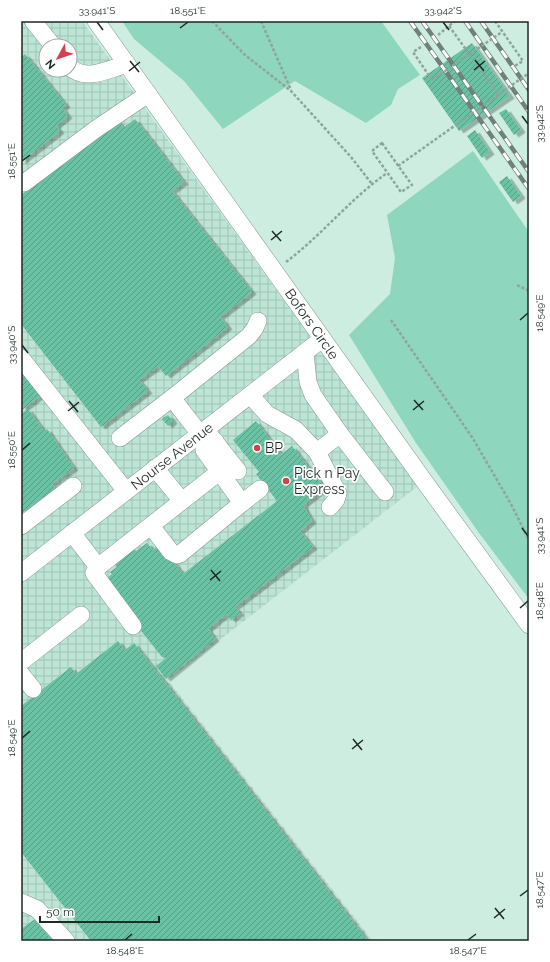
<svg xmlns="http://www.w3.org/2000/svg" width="550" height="962" font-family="Raleway,sans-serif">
<defs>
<pattern id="industrial-grid" width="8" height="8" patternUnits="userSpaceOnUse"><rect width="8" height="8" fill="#bde5d5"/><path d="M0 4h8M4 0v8" fill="none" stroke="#a2c4b7"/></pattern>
<pattern id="building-hatch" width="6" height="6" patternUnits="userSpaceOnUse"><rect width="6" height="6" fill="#69c2a4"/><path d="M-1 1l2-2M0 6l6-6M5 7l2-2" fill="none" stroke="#569e85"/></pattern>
<filter id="shadow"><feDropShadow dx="4.5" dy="2.5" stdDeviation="0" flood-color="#0004"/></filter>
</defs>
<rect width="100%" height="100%" fill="#ceede1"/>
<!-- industrial -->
<path fill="url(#industrial-grid)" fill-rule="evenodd" d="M21,21H82L418,486L168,680L373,941H21ZM46,46H70V70H46Z"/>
<!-- grass -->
<g fill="#8ed6bd">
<path d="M122,21H381L420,75L398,89L391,105L366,123L295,81L223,129L184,81L134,39Z"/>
<path d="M473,151L529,232V599L479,533L416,443L349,335L390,294L395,258L387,215Z"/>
</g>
<!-- building -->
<g fill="url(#building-hatch)" filter="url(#shadow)">
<path d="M472,43L510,96L459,131L422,78Z"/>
<path d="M25,54L66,105L62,108L68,116L56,126L60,131L21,162V57Z"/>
<path d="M506,109L521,130L514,135L499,113Z"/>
<path d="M135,119L184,182L172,191L252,292L220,317L228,327L166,376L158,366L139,380L148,391L101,427L21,324V195L117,120L123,128Z"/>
<path d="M475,130L490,152L482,158L467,136Z"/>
<path d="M507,176L521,196L513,202L499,182Z"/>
<path d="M21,370L41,395L21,411Z"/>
<path d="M28,409L44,431L47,429L74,468L52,484L55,488L21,514V414Z"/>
<path d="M168,415L173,421L168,426L162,419Z"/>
<path d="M256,421L281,454L271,463L292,446L325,488L303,505L312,521L300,531L313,547L235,607L240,613L231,620L226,614L208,629L215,639L166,679L156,666L166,658L162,657L102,582L112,574L110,572L117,567L113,562L130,551L131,552L135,549L136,551L147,543L153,550L160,545L183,574L277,501L256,474L259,472L233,440Z"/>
<path d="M118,641L125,650L134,643L368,941H91L21,852V706L71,667L76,674Z"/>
<path d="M35,919L52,941H21V929Z"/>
</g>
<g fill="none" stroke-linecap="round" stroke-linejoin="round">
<!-- minor casing -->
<g stroke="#7e9b90" stroke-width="18">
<g id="minor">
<path d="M33,21L53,46"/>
<path d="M96,21L424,481L529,625"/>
<path d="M70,67C86,82 109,69 127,64"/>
<path d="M24,183L96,129L148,94"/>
<path d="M305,352L308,382L313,395L340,434"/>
<path d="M21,358L126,491"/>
<path d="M250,395L267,414L296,430L317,452L338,493L336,500L330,507"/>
<path d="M172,398L249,336L255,328L258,321"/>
<path d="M208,433L238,471"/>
<path d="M120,438L172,398L200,434"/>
<path d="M317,452L340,434L385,492"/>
<path d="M155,468L182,501"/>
<path d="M242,503L260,489"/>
<path d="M21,526L73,486"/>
<path d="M151,526L171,552L177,555L180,554L242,503L204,450L215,441"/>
<path d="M72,533L98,567L219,472"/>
<path d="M98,567L94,573L96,576L133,626"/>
<path d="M21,573L322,339"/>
<path d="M21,662L81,615"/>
<path d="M21,674L33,689"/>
<path d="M21,902L37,909L66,941"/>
</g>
</g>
<!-- path -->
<g stroke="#8da59c" stroke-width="2.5" stroke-dasharray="3 2" stroke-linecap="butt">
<path d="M212,21L245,55L291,91L351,157L372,184"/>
<path d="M261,21L291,90"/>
<path d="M495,21L523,61L513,67"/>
<path d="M449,26L499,95"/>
<path d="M438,35L455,21"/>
<path d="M421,47L413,52L432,80"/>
<path d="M382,143L412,185L401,192L372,151Z"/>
<path d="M286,262C322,235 350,199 387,173"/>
<path d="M517,285L529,291"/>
<path d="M391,320L472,437L511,504L529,540"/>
</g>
<!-- minor -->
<use href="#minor" stroke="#fff" stroke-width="17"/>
<!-- rail casing -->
<g stroke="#6e827b" stroke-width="4.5">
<g id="rail">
<path d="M410,21L529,189"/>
<path d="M422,21L529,172"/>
<path d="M465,21L529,112"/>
<path d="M481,21L529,90"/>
</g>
</g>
<!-- rail -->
<use href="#rail" stroke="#fff" stroke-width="3" stroke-dasharray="9" stroke-linecap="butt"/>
<!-- path-bridge -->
<g stroke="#8da59c" stroke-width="2.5" stroke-dasharray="3 2" stroke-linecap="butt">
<path d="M432,80L502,32"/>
<path d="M398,166L529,73"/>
</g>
</g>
<!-- ticks -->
<path fill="none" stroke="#1d2925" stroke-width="1.5" d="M97,22L103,30M443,22L449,30M180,28L188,22M475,60L484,71M130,61L139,72M474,70L485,61M129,71L140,62M522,116L528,124M22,161L30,155M272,231L281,241M271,240L282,231M520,320L528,313M22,345L28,353M414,400L423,410M69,401L78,412M413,410L424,401M68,411L79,402M22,450L30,443M522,528L528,536M211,570L220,581M210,580L221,571M520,608L528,601M22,738L30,731M353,739L362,750M352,749L363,740M520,896L528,890M495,908L504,919M494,918L505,909M125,940L132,934M468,940L476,934"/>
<!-- markers -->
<g fill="#d2424e" stroke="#fff" stroke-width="1.5">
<circle cx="257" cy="448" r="4"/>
<circle cx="286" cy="481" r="4"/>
</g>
<g text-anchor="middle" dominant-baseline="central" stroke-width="3.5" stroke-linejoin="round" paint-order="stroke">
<!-- street labels -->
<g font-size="14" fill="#1d2925" stroke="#fff">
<text transform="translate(312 324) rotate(55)">Bofors Circle</text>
<text transform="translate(172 456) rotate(-38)">Nourse Avenue</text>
</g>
<!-- poi labels -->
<g font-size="14" fill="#1d2925" stroke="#fff" text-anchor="start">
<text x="265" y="448">BP</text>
<text x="294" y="473">Pick n Pay<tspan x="294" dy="16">Express</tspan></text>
</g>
</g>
<!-- border -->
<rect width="550" height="962" fill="none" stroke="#ffffff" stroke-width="44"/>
<!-- north arrow -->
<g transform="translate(58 58) rotate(230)"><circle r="19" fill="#ffffff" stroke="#a5a9a8"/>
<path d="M0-3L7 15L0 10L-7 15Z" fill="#d2424e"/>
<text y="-6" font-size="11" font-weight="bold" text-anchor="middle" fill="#1d2925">N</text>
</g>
<!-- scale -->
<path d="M40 916v6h119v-6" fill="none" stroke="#1d2925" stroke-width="2"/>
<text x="46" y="916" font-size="12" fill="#1d2925" stroke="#ffffff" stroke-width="3" paint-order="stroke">50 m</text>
<rect x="22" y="22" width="506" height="918" fill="none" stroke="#1d2925" stroke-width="1.5"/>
<g font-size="10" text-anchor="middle" fill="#1d2925">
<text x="97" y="14">33.941°S</text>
<text x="188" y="14">18.551°E</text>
<text x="443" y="14">33.942°S</text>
<text transform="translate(539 124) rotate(-90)" y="4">33.942°S</text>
<text transform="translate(11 161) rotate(-90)" y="4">18.551°E</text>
<text transform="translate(539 313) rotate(-90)" y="4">18.549°E</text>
<text transform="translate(11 345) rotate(-90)" y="4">33.940°S</text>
<text transform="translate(11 450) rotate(-90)" y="4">18.550°E</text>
<text transform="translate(539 536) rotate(-90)" y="4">33.941°S</text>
<text transform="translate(539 601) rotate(-90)" y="4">18.548°E</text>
<text transform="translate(11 738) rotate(-90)" y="4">18.549°E</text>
<text transform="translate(539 890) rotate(-90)" y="4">18.547°E</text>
<text x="125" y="954">18.548°E</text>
<text x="468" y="954">18.547°E</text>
</g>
</svg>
